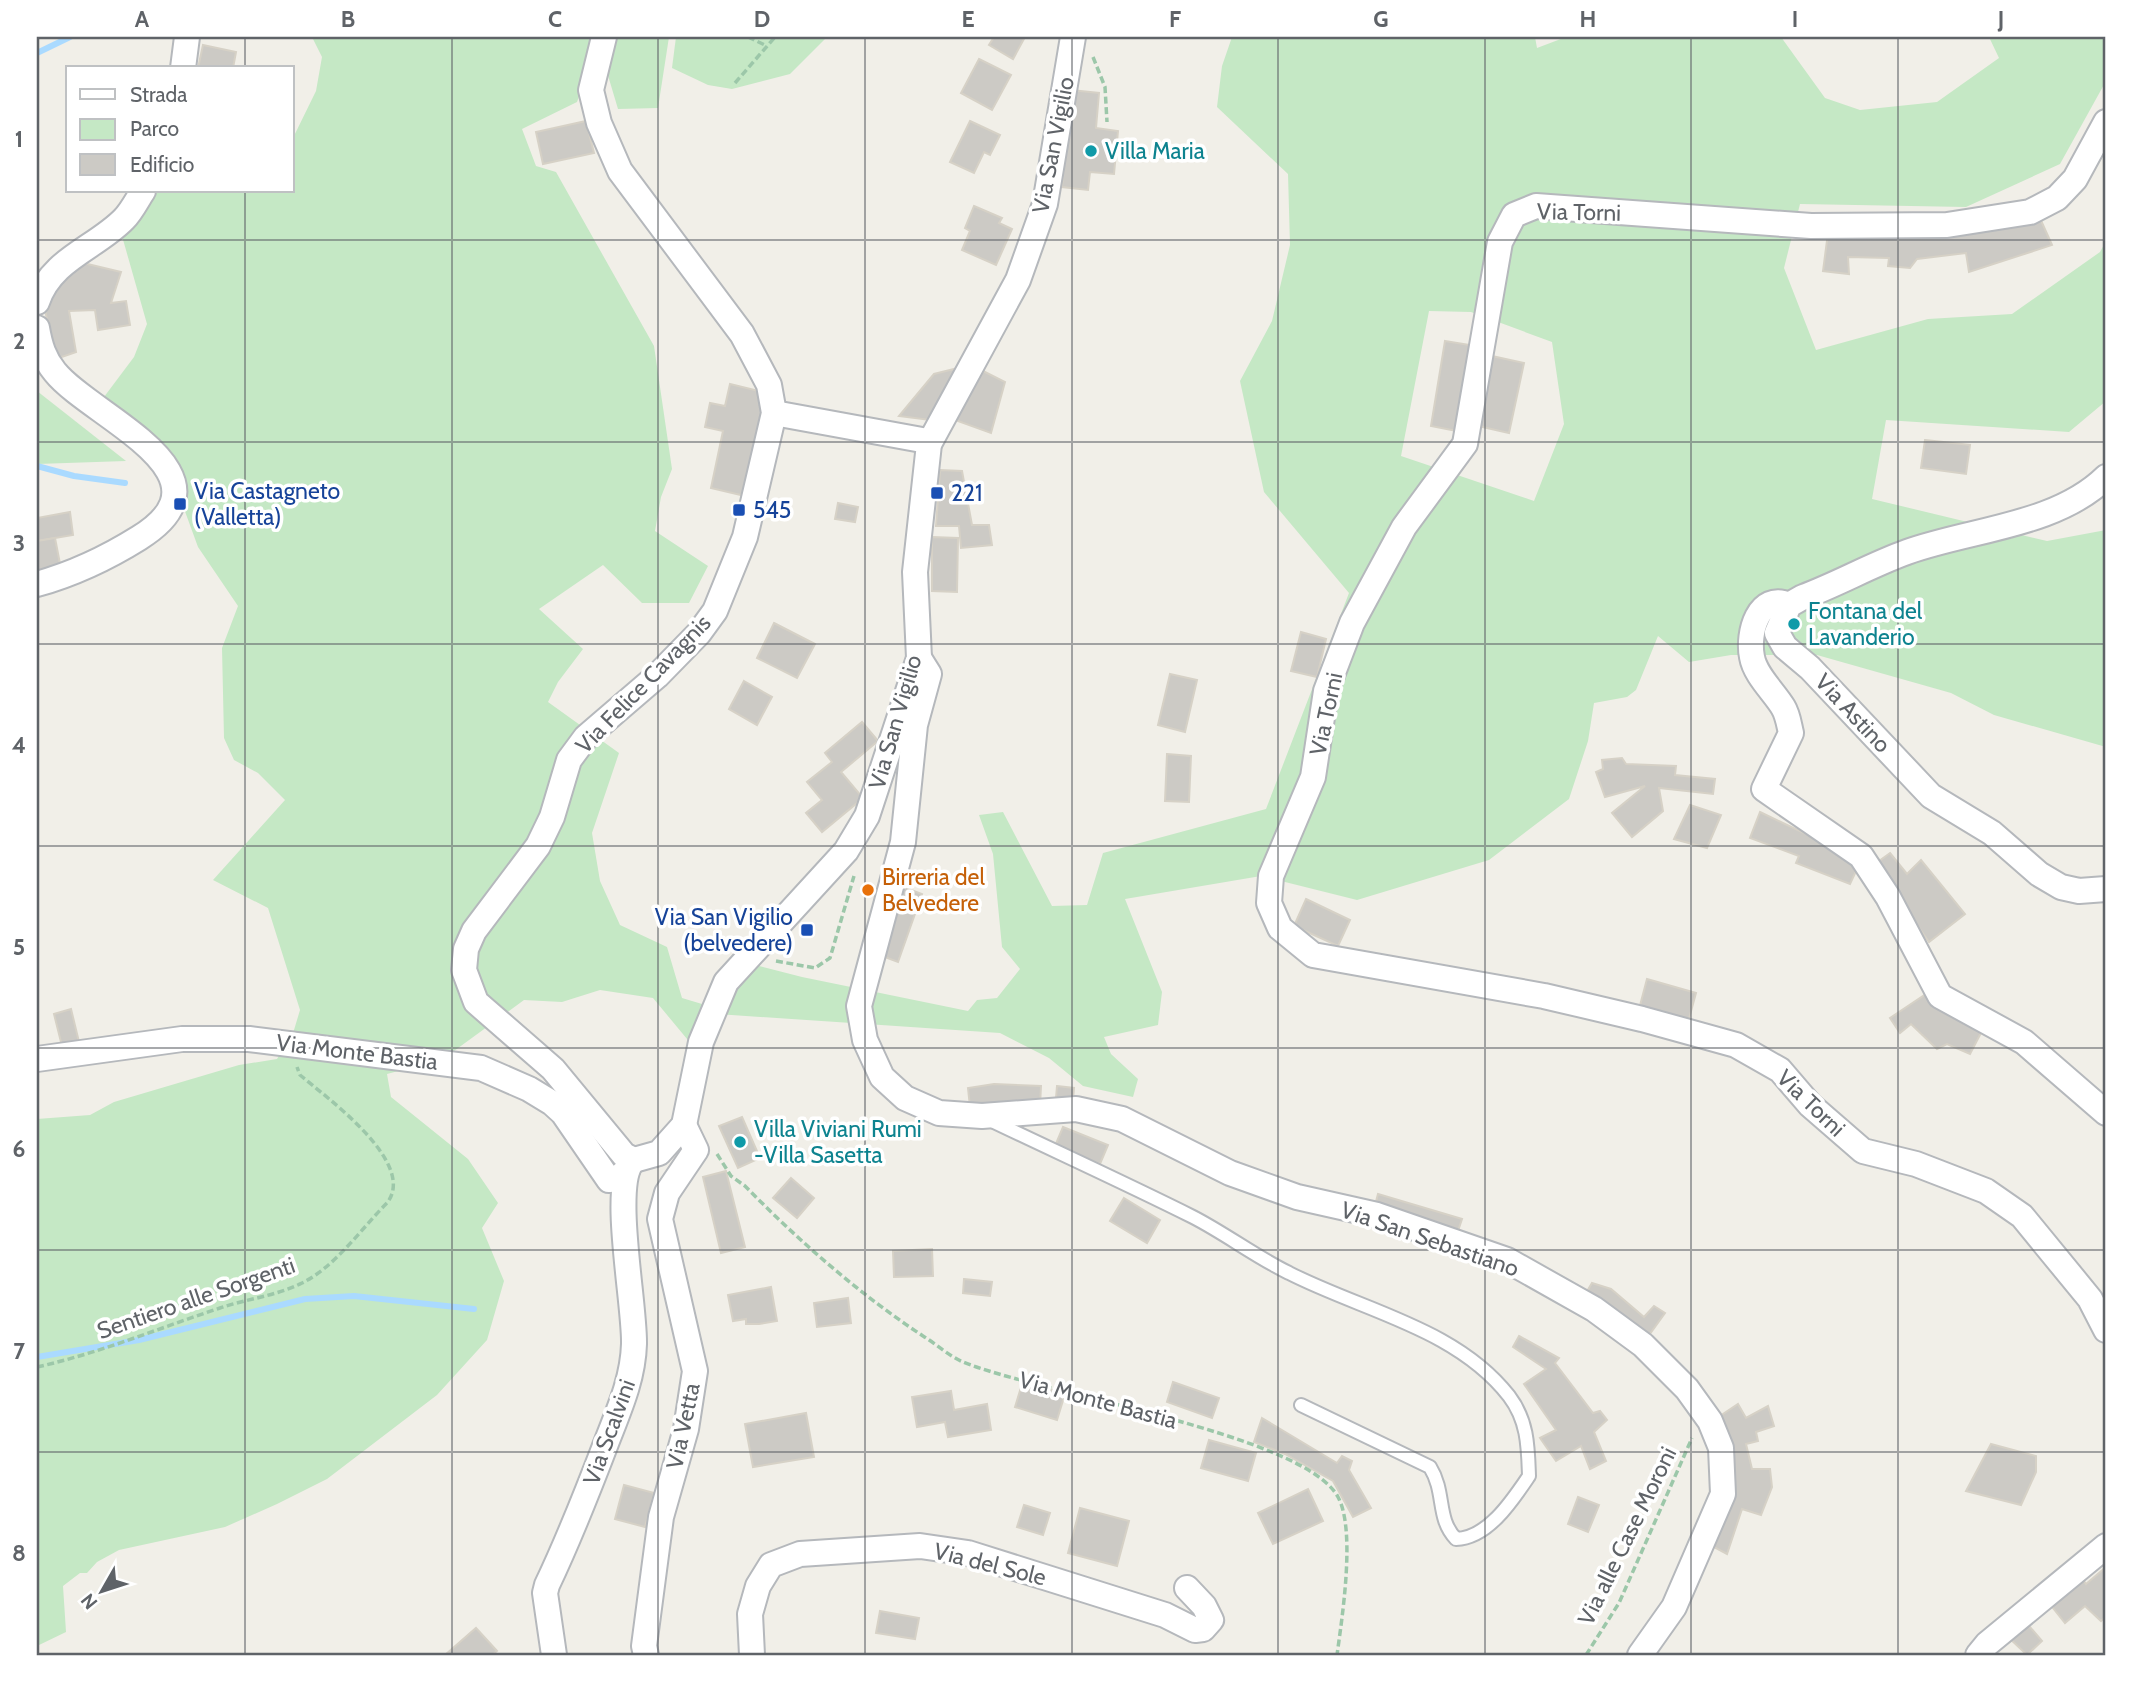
<svg xmlns="http://www.w3.org/2000/svg" width="2143" height="1692" font-family="Cabin,sans-serif">
<rect width="100%" height="100%" fill="#f1efe8"/>
<!-- green -->
<g fill="#c5e8c5" fill-rule="evenodd">
<path d="M312,37H669L658,108L618,109L598,42L577,102L522,129L536,166L556,172L654,346L672,469L661,497L655,531L708,566L689,603H642L603,565L539,609L583,649L558,682L548,702L619,753L592,833L600,881L620,925L667,947L682,998L702,1004L732,959L802,977L968,1011L977,1000L997,998L1020,969L1002,947L993,854L979,815L1003,812L1052,906L1087,905L1103,853L1266,809L1349,593L1264,492L1240,381L1272,321L1290,245L1288,174L1217,107L1222,66L1232,37H1535L1537,48L1566,37H1781L1825,98L1860,110L1937,102L1999,58L1989,37H2106V81L2060,164L1966,207L1800,204L1784,268L1816,350L1928,319L2012,314L2100,252L2106,241V401L2069,432L1886,420L1872,499L2047,541L2106,530V747L1994,715L1951,693L1817,655H1731L1689,662L1658,636L1636,690L1627,697L1594,703L1588,741L1569,799L1489,860L1357,900L1261,876L1125,899L1162,992L1158,1025L1104,1037L1111,1054L1138,1079L1133,1097L1083,1086L1049,1058L1000,1033L717,1014L702,1057L653,998L600,990L562,1002L524,1000L443,1059L387,1074L391,1097L468,1159L498,1203L482,1228L504,1281L487,1340L437,1395L327,1479L277,1504L225,1527L119,1550L97,1562L87,1573H80L63,1586L66,1632L37,1646V1119L90,1115L114,1102L239,1065L277,1059L294,1030L300,1010L268,908L213,880L285,800L258,773L234,760L224,738L222,648L238,606L198,547L179,495L104,397L134,357L147,324L122,236L158,191H292V140L316,91L322,57ZM1429,311L1471,312L1552,342L1564,424L1534,501L1401,456Z"/>
<path d="M676,37H824L826,38L790,74L732,89L708,85L672,68Z"/>
<path d="M37,391L126,461L37,464Z"/>
</g>
<g fill="none" stroke-linecap="round" stroke-linejoin="round">
<!-- stream -->
<g stroke="#aadaff" stroke-width="6">
<path d="M37,53L70,37"/>
<path d="M37,466L74,476L125,483"/>
<path d="M37,1357L139,1340L305,1299L354,1296L474,1309"/>
</g>
</g>
<!-- building -->
<g fill="#cccac5" stroke="#d6d1c6" stroke-width="2">
<path d="M994,37H1025L1013,59L989,45Z"/>
<path d="M203,45L236,52L233,68L220,66V68H198Z"/>
<path d="M979,59L1011,75L992,110L961,93Z"/>
<path d="M1071,90L1099,93L1096,128L1118,131L1114,174L1090,172L1088,190L1062,187Z"/>
<path d="M586,121L594,153L543,164L536,132Z"/>
<path d="M970,121L1000,135L990,155L984,152L974,173L950,162Z"/>
<path d="M974,206L1002,218L999,223L1012,229L996,265L962,250L970,231L965,228Z"/>
<path d="M2039,216L2052,245L1969,272L1966,253L1917,259L1910,268L1888,266L1889,258L1848,257L1849,274L1823,271L1828,233Z"/>
<path d="M75,261L121,272L111,303L126,301L130,325L98,330L95,310L69,311L76,352L56,359L44,306Z"/>
<path d="M1445,341L1476,346L1462,432L1431,426Z"/>
<path d="M1492,356L1524,363L1509,433L1478,426Z"/>
<path d="M966,366L938,421L899,416L934,374Z"/>
<path d="M979,369L1005,382L991,433L955,420Z"/>
<path d="M730,384L767,393L745,496L711,488L723,431L705,427L710,403L725,406Z"/>
<path d="M1925,440L1970,445L1966,474L1921,468Z"/>
<path d="M940,470L962,471L972,525H989L992,545L961,548L959,526H936Z"/>
<path d="M838,503L858,507L855,522L835,519Z"/>
<path d="M70,512L73,535L37,541V518Z"/>
<path d="M932,537L958,538L957,592L932,591Z"/>
<path d="M55,538L61,569L37,573V541Z"/>
<path d="M774,623L815,644L797,678L757,658Z"/>
<path d="M1301,632L1326,639L1317,677L1291,671Z"/>
<path d="M1170,674L1197,680L1185,732L1158,725Z"/>
<path d="M744,681L772,697L757,725L729,709Z"/>
<path d="M862,722L878,741L841,772L863,798L822,832L806,813L822,800L807,782L832,762L825,753Z"/>
<path d="M1167,754L1191,756L1189,802L1165,801Z"/>
<path d="M1622,758L1626,764L1676,766L1675,775L1715,779L1713,794L1659,788L1663,811L1632,837L1612,813L1645,786L1605,797L1596,772L1603,769L1602,760Z"/>
<path d="M1690,805L1721,815L1707,848L1674,839Z"/>
<path d="M1760,812L1806,834L1810,826L1831,843L1828,848L1853,856L1858,867L1850,884L1796,863L1799,856L1750,838Z"/>
<path d="M1890,853L1907,874L1921,860L1965,914L1929,942L1875,864Z"/>
<path d="M898,885L922,894L898,962L874,953Z"/>
<path d="M1306,899L1350,920L1338,946L1294,926Z"/>
<path d="M1647,979L1696,993L1687,1026L1638,1013Z"/>
<path d="M1929,992L1983,1029L1970,1054L1947,1044L1937,1049L1911,1024L1900,1033L1890,1018Z"/>
<path d="M71,1009L79,1042L62,1046L54,1014Z"/>
<path d="M994,1084L1041,1086L1040,1106L970,1107L968,1088Z"/>
<path d="M1057,1086L1074,1088L1073,1100L1056,1098Z"/>
<path d="M742,1117L760,1158L738,1168L719,1126Z"/>
<path d="M1063,1127L1108,1145L1100,1164L1055,1146Z"/>
<path d="M726,1171L745,1247L721,1253L703,1177Z"/>
<path d="M791,1178L814,1198L797,1218L773,1198Z"/>
<path d="M1378,1194L1462,1219L1456,1237L1374,1209Z"/>
<path d="M1124,1198L1160,1220L1147,1243L1110,1221Z"/>
<path d="M932,1249L933,1276L894,1277L893,1251Z"/>
<path d="M964,1279L992,1282L990,1296L963,1293Z"/>
<path d="M1592,1283L1611,1289L1644,1317L1654,1306L1665,1313L1644,1342L1583,1298Z"/>
<path d="M771,1287L777,1321L759,1324H746V1319L733,1321L728,1295Z"/>
<path d="M848,1298L851,1323L817,1327L814,1303Z"/>
<path d="M1519,1336L1559,1358L1555,1363L1593,1413L1600,1411L1607,1420L1594,1432L1606,1461L1590,1469L1581,1446L1556,1461L1540,1438L1556,1430L1524,1384L1546,1369L1513,1347Z"/>
<path d="M1023,1381L1065,1394L1057,1420L1015,1407Z"/>
<path d="M1173,1382L1219,1398L1212,1418L1167,1402Z"/>
<path d="M951,1391L954,1410L987,1404L991,1430L948,1437L945,1422L917,1427L912,1397Z"/>
<path d="M1738,1404L1746,1418L1768,1406L1774,1426L1756,1432L1758,1441L1746,1444L1752,1469H1770L1772,1487L1761,1515L1742,1509L1727,1554L1710,1545L1714,1420Z"/>
<path d="M806,1413L814,1457L753,1467L745,1424Z"/>
<path d="M1262,1418L1337,1463L1342,1456L1352,1461L1349,1470L1371,1508L1353,1517L1333,1481L1285,1454L1254,1442Z"/>
<path d="M1209,1440L1256,1453L1248,1481L1201,1468Z"/>
<path d="M1991,1444L2036,1456V1472L2021,1505L1966,1491Z"/>
<path d="M624,1485L654,1493L645,1527L615,1519Z"/>
<path d="M1308,1489L1323,1521L1273,1544L1258,1513Z"/>
<path d="M1578,1497L1599,1505L1588,1532L1568,1524Z"/>
<path d="M1024,1505L1050,1513L1043,1535L1017,1527Z"/>
<path d="M1080,1508L1129,1521L1117,1566L1068,1553Z"/>
<path d="M2106,1567L2104,1598L2106,1616L2101,1621L2085,1606L2065,1623L2049,1603L2081,1577L2086,1584Z"/>
<path d="M880,1611L919,1618L915,1639L876,1633Z"/>
<path d="M2024,1620L2042,1641L2027,1655L2007,1636Z"/>
<path d="M476,1628L497,1651L492,1655H445Z"/>
</g>
<g fill="none" stroke-linecap="round" stroke-linejoin="round">
<!-- lane casing -->
<g stroke="#b5b8bc" stroke-width="16">
<path id="lane" d="M992,1121C1059,1153 1127,1184 1193,1217C1226,1234 1256,1257 1289,1273C1363,1311 1456,1328 1509,1396C1528,1421 1528,1447 1529,1476C1512,1501 1488,1538 1456,1539C1436,1518 1446,1493 1430,1467L1301,1405"/>
</g>
<!-- street casing -->
<g stroke="#b5b8bc" stroke-width="28">
<g id="street">
<path d="M604,37L591,90L599,123L620,171L742,334L769,385L774,413L745,537L715,611L699,633L657,676L586,737L569,760L552,817L538,846L474,931L466,949L464,970L476,1002L553,1069L624,1155L634,1160"/>
<path d="M183,68L187,37"/>
<path d="M2106,122L2075,179L2057,198L2030,212L1947,225L1811,226L1536,206L1514,215L1500,242L1465,444L1404,527L1352,623L1326,691L1313,777L1271,876L1269,903L1280,928L1313,955L1544,996L1642,1019L1736,1045L1780,1070L1810,1105L1863,1151L1916,1164L1986,1191L2022,1216L2090,1299L2106,1330"/>
<path d="M37,302C51,259 96,248 124,219C132,211 137,200 143,191"/>
<path d="M37,328C40,345 44,359 55,372C91,417 242,474 139,538C107,558 73,574 37,584"/>
<path d="M774,413L922,440L929,444"/>
<path d="M2106,477C2056,526 1971,529 1907,552C1871,565 1838,584 1803,597L1789,605L1777,633L1785,647L1810,668L1931,796L1992,833L2039,874L2061,887L2079,891L2106,889"/>
<path d="M1789,605C1759,591 1747,633 1752,657C1755,675 1774,692 1783,707C1788,715 1789,725 1791,733L1764,789L1861,856L1888,897L1940,996L2024,1042L2106,1113"/>
<path d="M919,658L929,674L915,725L903,842L859,1006L865,1040L882,1077L905,1098L939,1113L982,1116L1076,1109L1122,1119L1230,1173L1297,1197L1377,1215L1507,1260L1594,1309L1643,1345L1687,1389L1710,1421L1721,1448L1723,1494L1674,1607L1640,1655"/>
<path d="M37,1059L182,1039H249L481,1068L529,1089L552,1103L563,1113L609,1180L617,1179L627,1170"/>
<path d="M634,1160L659,1153L684,1125L701,1042L726,982L846,851L867,816L919,658L915,572L929,444L1018,280L1045,204L1073,37"/>
<path d="M554,1655L545,1593L547,1585C569,1539 587,1493 605,1446C618,1412 633,1380 634,1344C635,1305 612,1191 631,1163"/>
<path d="M646,1655L644,1646L661,1517L686,1429L695,1371L660,1219L667,1193L696,1150L684,1125"/>
<path d="M752,1655L750,1614L758,1586L771,1565L800,1554L920,1546L968,1553L1165,1615L1195,1630L1203,1629L1211,1620L1204,1606L1187,1588"/>
<path d="M1978,1655L1987,1644L2106,1546"/>
</g>
</g>
<!-- path -->
<g stroke="#9cc7a9" stroke-width="3.5" stroke-dasharray="7 3.5" stroke-linecap="butt">
<path d="M748,37L767,46"/>
<path d="M1093,57L1105,87L1107,122"/>
<path d="M735,83L775,37"/>
<path d="M776,961L815,968L830,958L854,876"/>
<path d="M717,1154L731,1176L745,1186C799,1241 858,1293 923,1336C936,1344 949,1356 963,1362C1038,1393 1304,1434 1338,1497C1356,1530 1342,1618 1337,1655"/>
<path d="M37,1367C100,1353 159,1328 220,1308C246,1299 276,1296 302,1283C335,1267 361,1229 387,1203C418,1163 327,1098 300,1075L297,1067"/>
<path d="M1586,1655L1619,1603L1692,1438"/>
</g>
<!-- lane -->
<use href="#lane" stroke="#fff" stroke-width="12"/>
<!-- street -->
<use href="#street" stroke="#fff" stroke-width="24"/>
</g>
<!-- grid -->
<path fill="none" stroke="#5f6368" stroke-width="2" stroke-opacity="0.55" d="M245,37V68M452,37V1655M658,37V1655M865,37V1655M1072,37V1655M1278,37V1655M1485,37V1655M1691,37V1655M1898,37V1655M245,191V1655M37,240H2106M37,442H2106M37,644H2106M37,846H2106M37,1048H2106M37,1250H2106M37,1452H2106"/>
<!-- markers -->
<g fill="#0f9aa8" stroke="#fff" stroke-width="2.5">
<circle cx="1091" cy="151" r="7"/>
<circle cx="1794" cy="624" r="7"/>
<circle cx="740" cy="1142" r="7"/>
</g>
<g fill="#1a4fb4" stroke="#fff" stroke-width="2.5">
<rect x="930" y="486" width="14" height="14" rx="3.5"/>
<rect x="173" y="497" width="14" height="14" rx="3.5"/>
<rect x="732" y="503" width="14" height="14" rx="3.5"/>
<rect x="800" y="923" width="14" height="14" rx="3.5"/>
</g>
<circle fill="#e8710a" stroke="#fff" stroke-width="2.5" cx="868" cy="890" r="7"/>
<g text-anchor="middle" dominant-baseline="central" stroke-width="7" stroke-linejoin="round" paint-order="stroke">
<!-- street labels -->
<g font-size="23" fill="#5f6368" stroke="#fff">
<text transform="translate(1053 145) rotate(-79)">Via San Vigilio</text>
<text transform="translate(1579 212) rotate(1)">Via Torni</text>
<text transform="translate(643 684) rotate(-46)">Via Felice Cavagnis</text>
<text transform="translate(1853 713) rotate(47)">Via Astino</text>
<text transform="translate(1326 714) rotate(-78)">Via Torni</text>
<text transform="translate(895 722) rotate(-74)">Via San Vigilio</text>
<text transform="translate(357 1052) rotate(7)">Via Monte Bastia</text>
<text transform="translate(1811 1103) rotate(44)">Via Torni</text>
<text transform="translate(1430 1239) rotate(19)">Via San Sebastiano</text>
<text transform="translate(196 1298) rotate(-19)">Sentiero alle Sorgenti</text>
<text transform="translate(1098 1400) rotate(15)">Via Monte Bastia</text>
<text transform="translate(683 1426) rotate(-78)">Via Vetta</text>
<text transform="translate(609 1432) rotate(-70)">Via Scalvini</text>
<text transform="translate(1627 1536) rotate(-64)">Via alle Case Moroni</text>
<text transform="translate(990 1564) rotate(14)">Via del Sole</text>
</g>
<!-- culture labels -->
<g font-size="23" fill="#0d838f" stroke="#fff" text-anchor="start">
<text x="1105" y="151">Villa Maria</text>
<text x="1808" y="611">Fontana del<tspan x="1808" dy="26">Lavanderio</tspan></text>
<text x="754" y="1129">Villa Viviani Rumi<tspan x="754" dy="26">-Villa Sasetta</tspan></text>
</g>
<!-- transit labels -->
<g font-size="23" fill="#164399" stroke="#fff" text-anchor="start">
<text x="194" y="491">Via Castagneto<tspan x="194" dy="26">(Valletta)</tspan></text>
<text x="951" y="493">221</text>
<text x="753" y="510">545</text>
<text x="793" y="917" text-anchor="end">Via San Vigilio<tspan x="793" dy="26">(belvedere)</tspan></text>
</g>
<!-- food labels -->
<g font-size="23" fill="#c56008" stroke="#fff" text-anchor="start">
<text x="882" y="877">Birreria del<tspan x="882" dy="26">Belvedere</tspan></text>
</g>
</g>
<!-- border -->
<rect width="2143" height="1692" fill="none" stroke="#ffffff" stroke-width="77"/>
<!-- legend -->
<rect x="66" y="66" width="228" height="126" fill="#ffffff" stroke="#bfc1c3" stroke-width="2"/>
<rect x="80" y="89" width="35" height="10" fill="#ffffff" stroke="#bfc1c3" stroke-width="2"/>
<text x="130" y="102" font-size="21" fill="#5f6368">Strada</text>
<rect x="80" y="119" width="35" height="21" fill="#c5e8c5" stroke="#bfc1c3" stroke-width="2"/>
<text x="130" y="136" font-size="21" fill="#5f6368">Parco</text>
<rect x="80" y="154" width="35" height="21" fill="#cccac5" stroke="#bfc1c3" stroke-width="2"/>
<text x="130" y="172" font-size="21" fill="#5f6368">Edificio</text>
<!-- north arrow -->
<g transform="translate(102 1591) rotate(231)" stroke="#ffffff" stroke-width="5" paint-order="stroke">
<path d="M0-5L12 26L0 18L-12 26Z" fill="#5f6368"/>
<text y="-10" font-size="19" font-weight="bold" text-anchor="middle" fill="#5f6368">N</text>
</g>
<rect x="38" y="38" width="2066" height="1616" fill="none" stroke="#5f6368" stroke-width="2.5"/>
<g font-size="23" text-anchor="middle" font-weight="bold" fill="#5f6368">
<text x="142" y="27">A</text>
<text x="348" y="27">B</text>
<text x="555" y="27">C</text>
<text x="762" y="27">D</text>
<text x="968" y="27">E</text>
<text x="1175" y="27">F</text>
<text x="1381" y="27">G</text>
<text x="1588" y="27">H</text>
<text x="1795" y="27">I</text>
<text x="2001" y="27">J</text>
<text x="19" y="147">1</text>
<text x="19" y="349">2</text>
<text x="19" y="551">3</text>
<text x="19" y="753">4</text>
<text x="19" y="955">5</text>
<text x="19" y="1157">6</text>
<text x="19" y="1359">7</text>
<text x="19" y="1561">8</text>
</g>
</svg>
